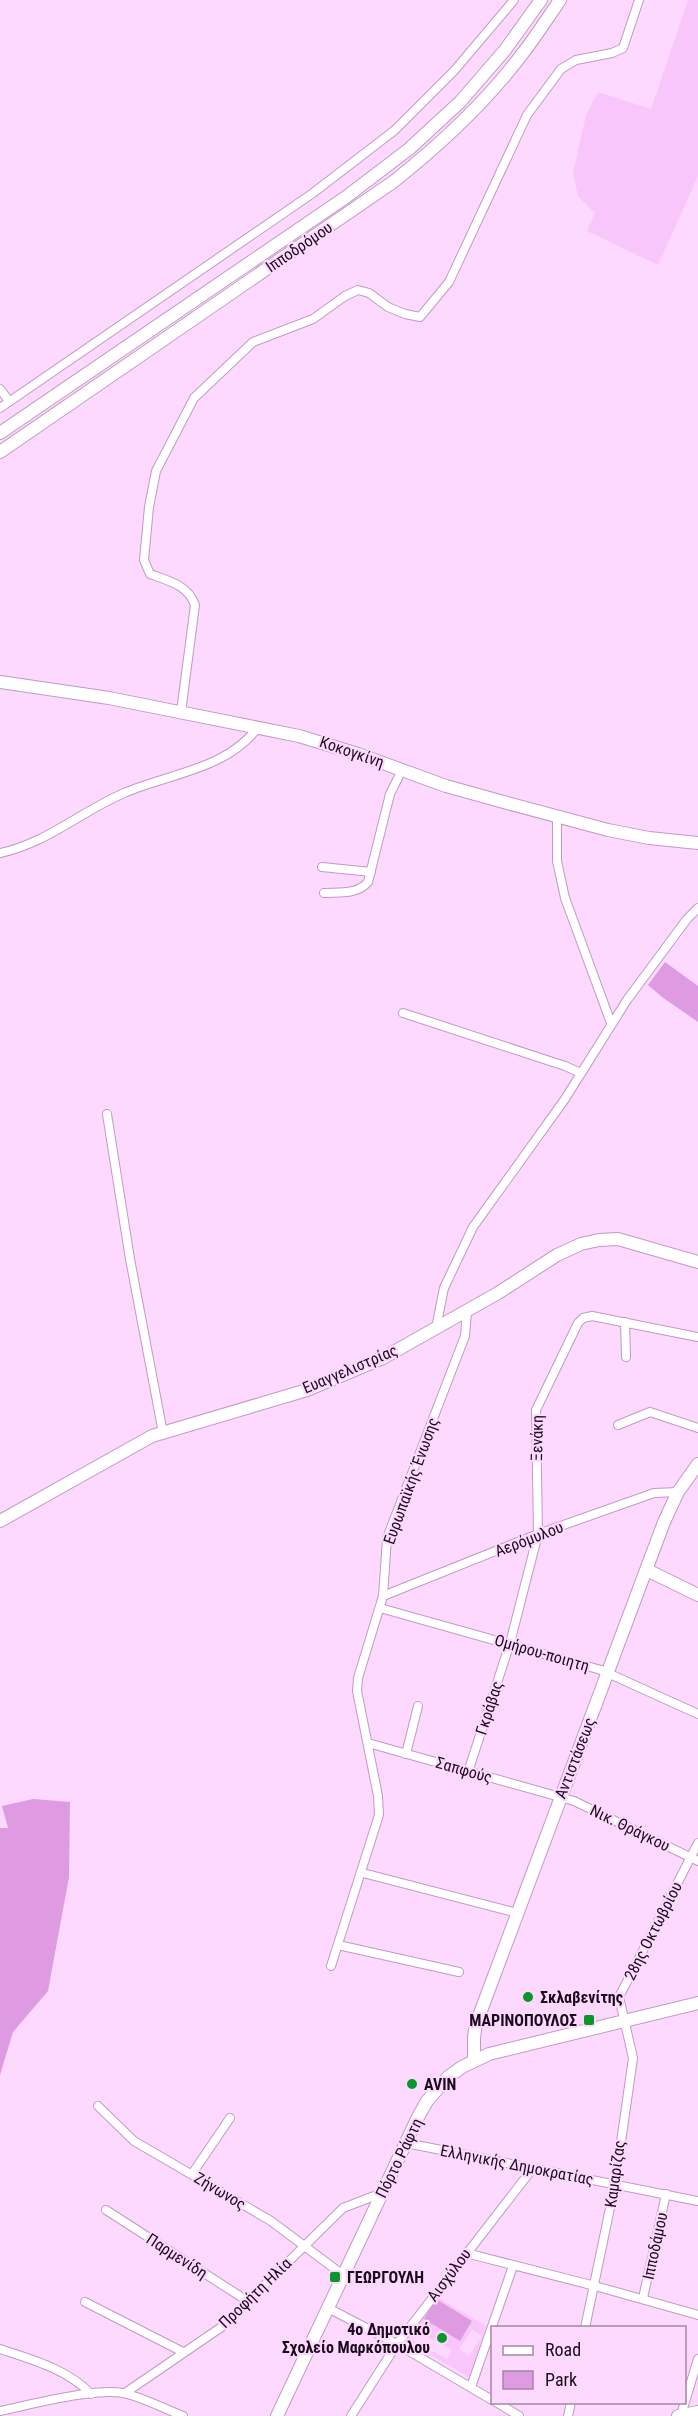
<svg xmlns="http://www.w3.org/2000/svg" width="698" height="2416" font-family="'Roboto Condensed',sans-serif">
<rect width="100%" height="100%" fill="#fdd9ff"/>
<!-- built -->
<g fill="#f9c6fb" fill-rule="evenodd">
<path d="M688,0H698V176L658,265L587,231L595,213L578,196L573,173L586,115L598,92L651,109Z"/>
<path d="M435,2296L486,2326L469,2377L403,2339ZM472,2330L482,2336L469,2356L459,2349ZM417,2331L452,2350L447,2359L412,2340Z"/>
</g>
<!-- green -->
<g fill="#df9be2">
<path d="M665,962L698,986V1022L662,997L648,985Z"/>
<path d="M33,1799L70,1802L69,1877L48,1991L13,2032L0,2075V1828H8L2,1806Z"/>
<path d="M436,2299L472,2321L460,2341L424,2319Z"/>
</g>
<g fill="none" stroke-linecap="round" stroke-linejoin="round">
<!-- street casing -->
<g stroke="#c398c5" stroke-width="10">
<g id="street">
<path d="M0,389L9,401"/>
<path d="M0,408L313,193L395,130L454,71L514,0"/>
<path d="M181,712L195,605C188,585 169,581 150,574L144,560L149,507L156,471L194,398L253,342L313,319L345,296L358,290L369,293L388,307L405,314L420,317L449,282L527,115L561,69L576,60L612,53L623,48L639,0"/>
<path d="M557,816V861L565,898L611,1023"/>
<path d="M0,853C45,844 82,811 124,793C168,774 228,769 258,727"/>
<path d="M322,867L371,872"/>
<path d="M324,893C339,892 357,895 368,882L390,794L402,770"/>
<path d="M403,1013L565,1066L581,1073"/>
<path d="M107,1114L130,1259L163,1433"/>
<path d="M625,1322L626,1357"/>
<path d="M436,1328L444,1288L473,1227L565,1099L627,1000L687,919L698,908"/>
<path d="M618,1425L650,1412L698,1428"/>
<path d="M383,1596L538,1534L654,1493L678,1492"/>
<path d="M380,1608L601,1670L698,1714"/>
<path d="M368,1743L574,1801L698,1861"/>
<path d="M406,1754L418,1706"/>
<path d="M468,1772L510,1643L538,1534L536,1410L578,1323L583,1318L592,1316L698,1337"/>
<path d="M363,1873L517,1913"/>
<path d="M338,1945L459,1972"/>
<path d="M331,1966L379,1815L378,1796L357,1691L358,1678L383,1596L387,1538L465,1336L467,1311"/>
<path d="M98,2106L134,2141L271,2221L343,2275"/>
<path d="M406,2143L698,2201"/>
<path d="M192,2174L230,2118"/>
<path d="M106,2210L249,2302"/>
<path d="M466,2253L595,2286L698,2315"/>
<path d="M643,2298L666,2194"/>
<path d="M85,2302L183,2352"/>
<path d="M328,2308L397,2344L492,2400"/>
<path d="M585,2328L615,2184L633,2058L619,1997L698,1843"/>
<path d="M0,2349C33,2360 67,2369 91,2394"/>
<path d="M471,2387L513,2266"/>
<path d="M125,2393L223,2326L343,2208L382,2193"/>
<path d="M496,2402L519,2416"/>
<path d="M0,2411C29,2405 100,2386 127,2394C146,2399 165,2409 183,2416"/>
<path d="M681,2415L698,2359"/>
<path d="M351,2416L397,2344L533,2168"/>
<path d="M568,2416L571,2402"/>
</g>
</g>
<!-- secondary casing -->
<g stroke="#c398c5" stroke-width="14">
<g id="secondary">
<path d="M0,433L346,197L409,149L460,102L505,50L541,0"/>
<path d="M0,452L393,182C441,144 490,98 526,49C538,33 549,16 560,0"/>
<path d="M0,682L109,698L299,736L358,754L446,786L500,801L608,830L649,838L698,843"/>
<path d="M0,1521L152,1436L307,1390L383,1358L498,1293L557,1255L581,1244L599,1240L618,1239L698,1262"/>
<path d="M647,1570L698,1595"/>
<path d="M474,2060V2037L476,2024L664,1522L678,1492L698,1464"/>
<path d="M277,2416L418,2117L427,2101L448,2077L462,2067L489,2054L698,2003"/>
<path d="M678,2416L698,2412"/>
</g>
</g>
<!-- street -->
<use href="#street" stroke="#fff" stroke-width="8"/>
<!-- secondary -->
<use href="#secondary" stroke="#fff" stroke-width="12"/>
</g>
<!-- markers -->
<g fill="#0b962b" stroke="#fdd9ff" stroke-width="2">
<circle cx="528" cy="1997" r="6"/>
<rect x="583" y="2014" width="12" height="12" rx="3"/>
<circle cx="412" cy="2084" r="6"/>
<rect x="329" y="2271" width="12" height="12" rx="3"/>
<circle cx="442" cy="2338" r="6"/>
</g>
<g text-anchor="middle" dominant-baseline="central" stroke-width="4.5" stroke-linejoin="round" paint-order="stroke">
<!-- street labels -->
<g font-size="16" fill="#1b0c1c" stroke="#fdd9ff">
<text transform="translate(299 247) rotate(-34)">Ιπποδρόμου</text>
<text transform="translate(352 752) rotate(19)">Κοκογκίνη</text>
<text transform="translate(350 1369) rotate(-23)">Ευαγγελιστρίας</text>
<text transform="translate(537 1438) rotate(-89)">Ξενάκη</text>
<text transform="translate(411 1481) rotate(-70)">Ευρωπαϊκής Ένωσης</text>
<text transform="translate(529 1539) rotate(-21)">Αερόμυλου</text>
<text transform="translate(542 1653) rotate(16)">Ομήρου-ποιητη</text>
<text transform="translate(489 1708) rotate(-72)">Γκράβας</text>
<text transform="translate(575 1758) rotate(-69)">Αντιστάσεως</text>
<text transform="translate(464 1770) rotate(16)">Σαπφούς</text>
<text transform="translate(630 1828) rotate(26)">Νικ. Θράγκου</text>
<text transform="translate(653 1931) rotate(-63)">28ης Οκτωβρίου</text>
<text transform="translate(399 2158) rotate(-64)">Πόρτο Ράφτη</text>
<text transform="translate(517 2165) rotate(11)">Ελληνικής Δημοκρατίας</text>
<text transform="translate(615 2174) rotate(-82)">Καμαρίζας</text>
<text transform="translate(220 2191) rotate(31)">Ζήνωνος</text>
<text transform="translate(655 2246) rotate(-78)">Ιπποδάμου</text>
<text transform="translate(177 2256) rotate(33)">Παρμενίδη</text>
<text transform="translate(449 2275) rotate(-53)">Αισχύλου</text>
<text transform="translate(255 2293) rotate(-44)">Προφήτη Ηλία</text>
</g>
<!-- poi labels -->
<g font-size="16" font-weight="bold" fill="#1b0c1c" stroke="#fdd9ff" text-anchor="start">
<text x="540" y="1997">Σκλαβενίτης</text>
<text x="577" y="2020" text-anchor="end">ΜΑΡΙΝΟΠΟΥΛΟΣ</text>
<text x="424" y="2084">AVIN</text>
<text x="347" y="2277">ΓΕΩΡΓΟΥΛΗ</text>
<text x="430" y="2329" text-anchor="end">4ο Δημοτικό<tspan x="430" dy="18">Σχολείο Μαρκόπουλου</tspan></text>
</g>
</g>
<!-- legend -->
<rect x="491" y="2326" width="195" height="78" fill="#fdd9ff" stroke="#a387a4" stroke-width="1.5"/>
<rect x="503" y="2346" width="30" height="9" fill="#ffffff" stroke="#a387a4" stroke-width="1.5"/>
<text x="545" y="2356" font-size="18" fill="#1b0c1c">Road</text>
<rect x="503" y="2371" width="30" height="18" fill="#df9be2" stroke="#a387a4" stroke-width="1.5"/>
<text x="545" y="2386" font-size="18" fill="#1b0c1c">Park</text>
</svg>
